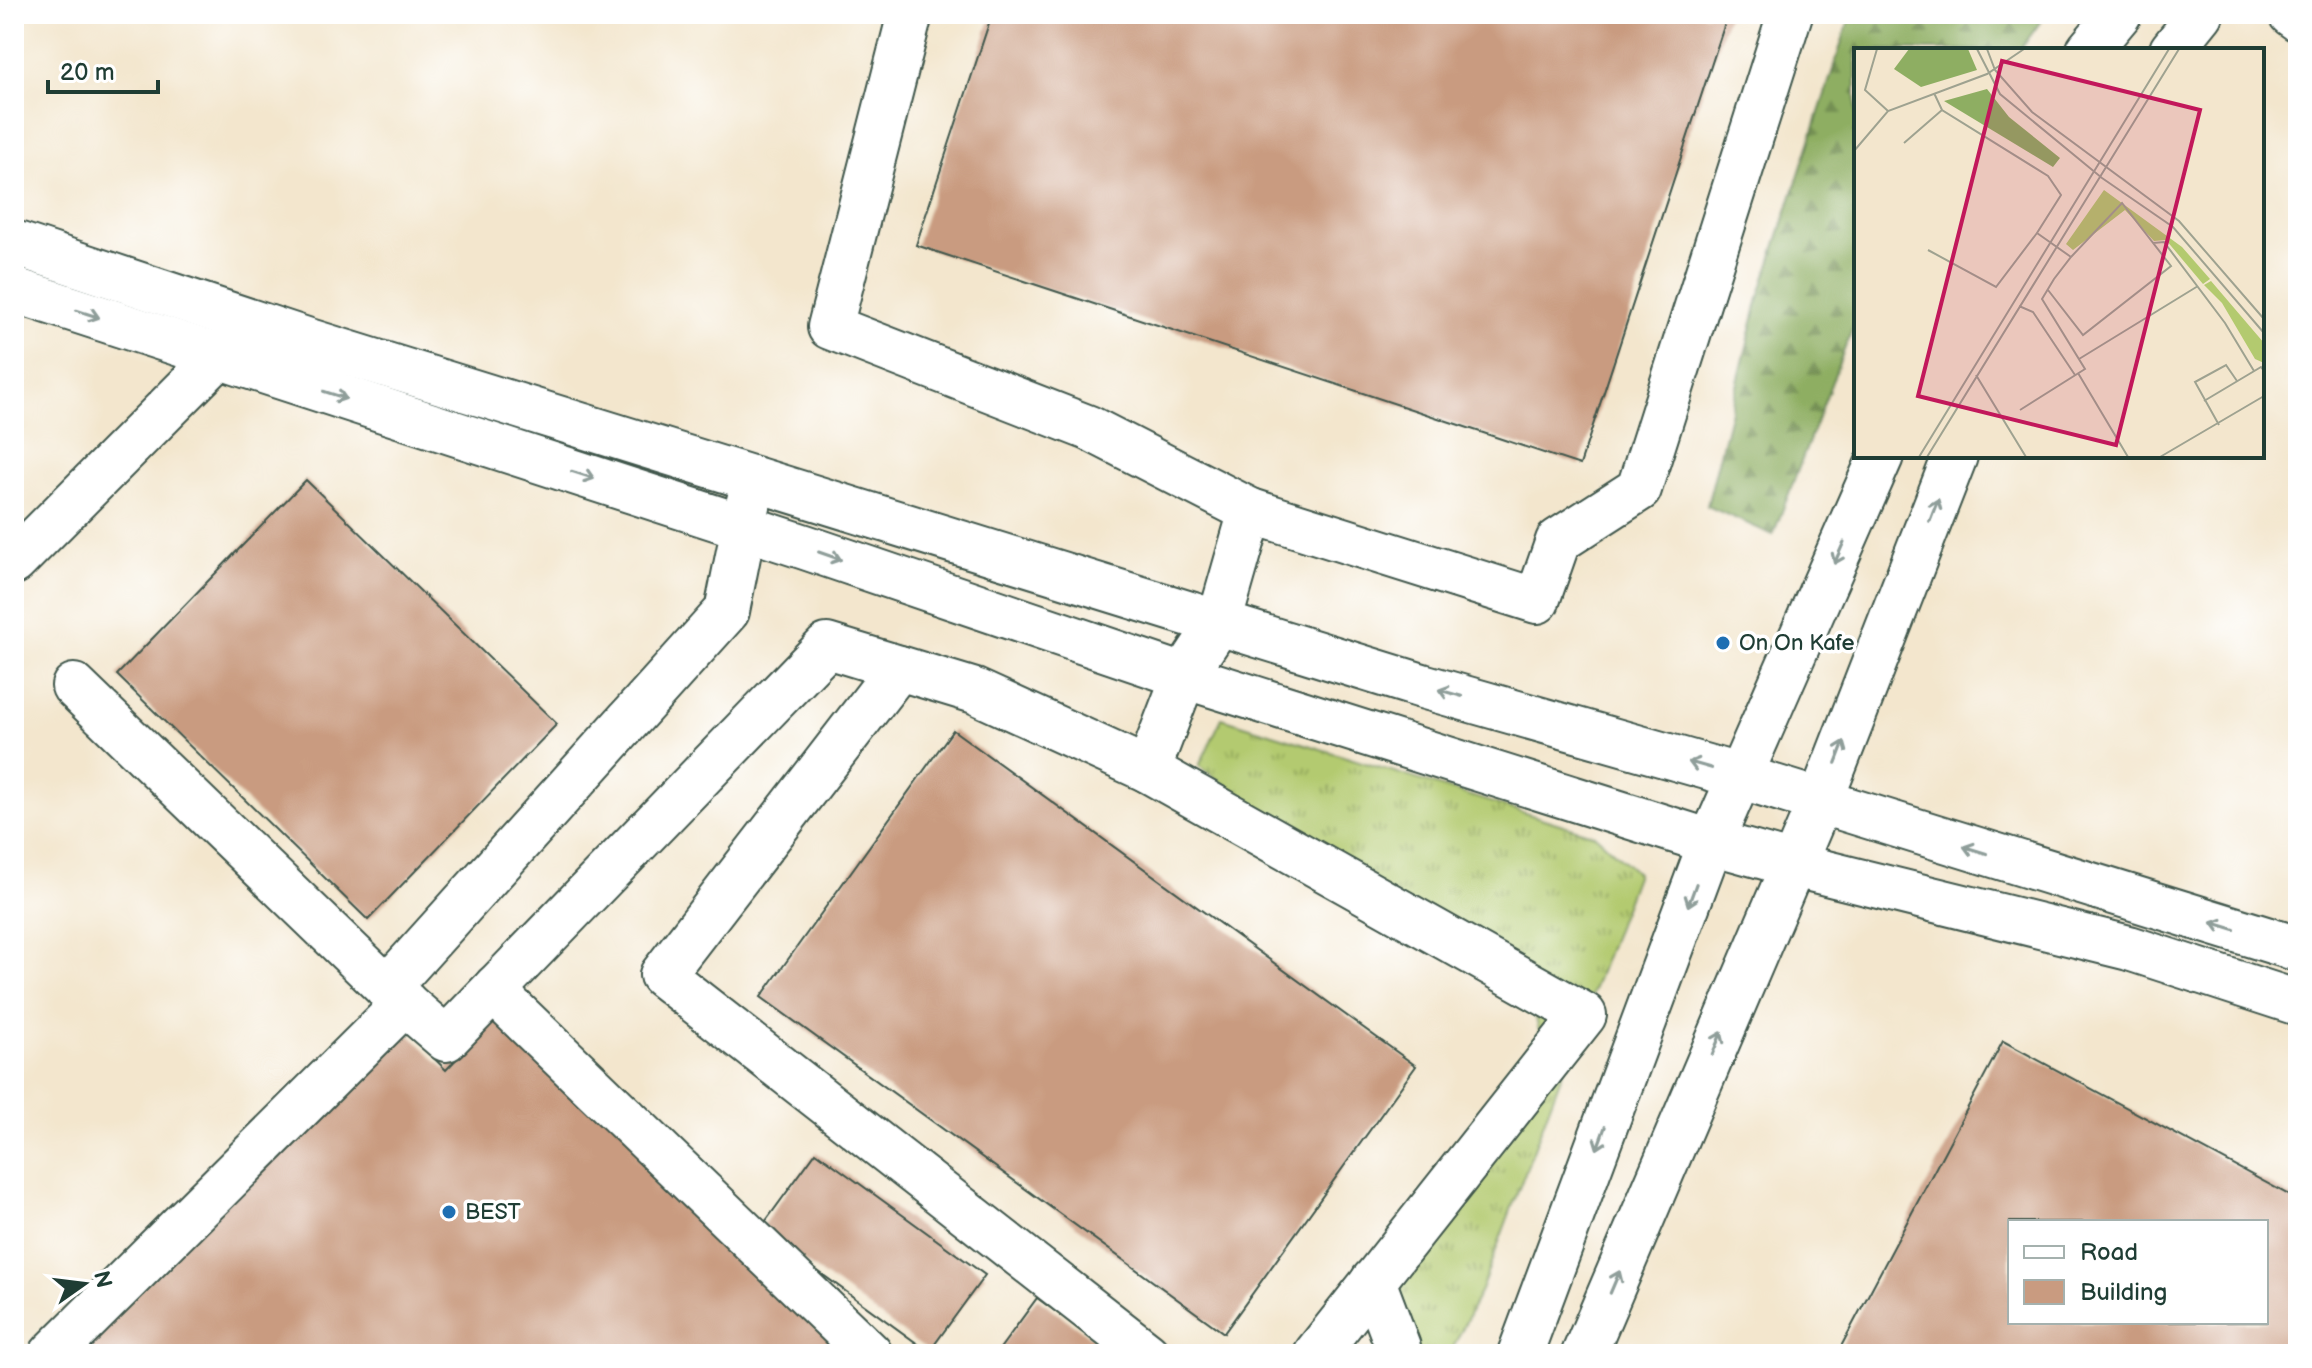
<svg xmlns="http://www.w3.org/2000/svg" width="2312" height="1368" font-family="'Balsamiq Sans',sans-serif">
<defs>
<pattern id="grass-tufts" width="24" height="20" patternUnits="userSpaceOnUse" patternTransform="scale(2)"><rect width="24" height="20" fill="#b3ca6f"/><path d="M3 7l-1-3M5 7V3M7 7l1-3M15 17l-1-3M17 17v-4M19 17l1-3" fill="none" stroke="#91a55c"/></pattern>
<pattern id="forest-firs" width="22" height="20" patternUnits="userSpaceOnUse" patternTransform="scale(2)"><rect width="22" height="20" fill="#8eae62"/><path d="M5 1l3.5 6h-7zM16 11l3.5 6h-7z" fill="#738f52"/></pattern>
</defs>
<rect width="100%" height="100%" fill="#fff"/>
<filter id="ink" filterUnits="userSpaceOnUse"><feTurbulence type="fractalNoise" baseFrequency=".0125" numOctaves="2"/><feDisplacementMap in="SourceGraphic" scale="16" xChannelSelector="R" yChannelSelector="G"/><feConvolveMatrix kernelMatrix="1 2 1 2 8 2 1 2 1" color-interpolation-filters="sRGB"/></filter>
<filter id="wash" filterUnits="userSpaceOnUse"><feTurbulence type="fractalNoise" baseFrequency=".006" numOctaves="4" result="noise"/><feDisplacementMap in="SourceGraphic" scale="32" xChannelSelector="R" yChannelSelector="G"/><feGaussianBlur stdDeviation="1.8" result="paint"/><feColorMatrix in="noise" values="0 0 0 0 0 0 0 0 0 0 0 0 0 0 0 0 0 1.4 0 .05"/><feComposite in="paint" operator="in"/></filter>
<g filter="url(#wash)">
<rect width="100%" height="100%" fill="#f3e6cd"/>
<!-- grass -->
<path fill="url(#grass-tufts)" stroke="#698452" stroke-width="2" d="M1222,718L1595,835L1637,873L1481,1290L1450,1354H1413L1388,1279L1542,1042L1532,1003L1199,766Z"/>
<!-- forest -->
<path fill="url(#forest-firs)" stroke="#56764b" stroke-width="2" d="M1851,14H2046L2020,50H1856V319L1773,535L1707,506L1760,294Z"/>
<g id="blocks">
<!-- building -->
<g fill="#c99b80" fill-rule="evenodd">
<path d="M992,14H1728L1580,465L916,245Z"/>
<path d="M306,480L557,724L368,920L117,675Z"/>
<path d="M953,730L1416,1066L1224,1333L761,997Z"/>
<path d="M376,1002L446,1070L508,1005L869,1354H39Z"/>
<path d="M2003,1041L2298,1200V1354H1837ZM2010,1222H2266V1322H2010Z"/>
<path d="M816,1152L985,1275L929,1352L760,1229Z"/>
<path d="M1037,1298L1114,1354H996Z"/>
</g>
</g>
</g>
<g filter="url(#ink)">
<use href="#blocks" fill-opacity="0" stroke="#3f564b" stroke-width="2"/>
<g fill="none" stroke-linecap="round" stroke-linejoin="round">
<!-- minor casing -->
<g stroke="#3f564b" stroke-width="48">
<g id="minor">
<path d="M910,14L830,327L1089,428L1251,511"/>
<path d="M2291,14L2298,19"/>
<path d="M2089,50L2119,14"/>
<path d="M2172,50L2201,14"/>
<path d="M14,243L309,341L1219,623L1422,686L1742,777L2298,949"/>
<path d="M14,290L805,547L1184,676L1711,842L1794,865L2129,948L2298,1003"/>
<path d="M14,562L237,338"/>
<path d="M899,668L662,975L1147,1354"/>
<path d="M74,686L387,988L446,1039L827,646L975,691L1148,770L1584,1015L1316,1354"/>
<path d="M1148,770L1184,676L1219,623L1251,511L1537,601L1558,541L1639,489L1790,14"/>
<path d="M496,987L508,1005L870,1354"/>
<path d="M387,988L727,611L749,501"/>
<path d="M1373,1281L1398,1347L1392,1354"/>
<path d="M52,1354L405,1003"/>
<path d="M1520,1354L1711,842L1881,456"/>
<path d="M1584,1354L1820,802L1955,456"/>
</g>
</g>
<!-- minor -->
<use href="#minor" stroke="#fff" stroke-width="44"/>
</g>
<!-- one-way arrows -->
<defs><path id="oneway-shaft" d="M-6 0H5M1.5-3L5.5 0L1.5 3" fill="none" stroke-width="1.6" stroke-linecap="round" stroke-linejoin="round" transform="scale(2)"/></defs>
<g stroke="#8f9e9a">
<use href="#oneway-shaft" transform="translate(88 314) rotate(18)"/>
<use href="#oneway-shaft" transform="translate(335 395) rotate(18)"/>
<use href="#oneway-shaft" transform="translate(583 475) rotate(18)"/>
<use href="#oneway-shaft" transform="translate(1934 510) rotate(-69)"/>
<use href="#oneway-shaft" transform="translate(1839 553) rotate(114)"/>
<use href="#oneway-shaft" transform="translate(830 556) rotate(19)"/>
<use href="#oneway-shaft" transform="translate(1450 693) rotate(-164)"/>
<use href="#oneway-shaft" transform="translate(1840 752) rotate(-69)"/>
<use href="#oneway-shaft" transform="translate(1700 765) rotate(-164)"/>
<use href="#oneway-shaft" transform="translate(1975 850) rotate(-163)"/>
<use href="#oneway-shaft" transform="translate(1692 895) rotate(110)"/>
<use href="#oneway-shaft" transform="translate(2223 926) rotate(-163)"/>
<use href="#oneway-shaft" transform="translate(1717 1043) rotate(-67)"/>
<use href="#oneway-shaft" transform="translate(1601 1138) rotate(110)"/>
<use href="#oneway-shaft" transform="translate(1615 1282) rotate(-67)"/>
</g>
</g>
<!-- markers -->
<g fill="#1f6fb2" stroke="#fff" stroke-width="3">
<circle cx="1723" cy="643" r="8"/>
<circle cx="449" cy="1212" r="8"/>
</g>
<g text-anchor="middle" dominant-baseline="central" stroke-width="7" stroke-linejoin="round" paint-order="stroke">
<!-- poi labels -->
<g font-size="22" fill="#1f3d34" stroke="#fff" text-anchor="start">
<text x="1739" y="643">On On Kafe</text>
<text x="465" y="1212">BEST</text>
</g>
</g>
<!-- overview -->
<g transform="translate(1854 48)">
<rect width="410" height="410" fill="#f3e6cd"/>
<path d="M250,142L328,199L356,231L349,236L312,192L300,193L271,162L219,202L212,196ZM357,233L410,295V315L401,311L368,255L350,237Z" fill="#b3ca6f"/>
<path d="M55,1H114L123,22L67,39L40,21ZM133,41L155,69L206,110L199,119L90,53Z" fill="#8eae62"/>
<path fill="none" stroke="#9ea290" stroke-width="2" d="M23,1L11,42L34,63M123,1L146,46L248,130L319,179L410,285M133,1L141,22L178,64L325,173L410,271M80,45L88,62L194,128L207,147L183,185L217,209M50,95L88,62M0,103L34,63L133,26L170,1M299,195L310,194L371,275L400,323M74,202L142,239L183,185M165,258L179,264L221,327M225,311L344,238M224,325L274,409M122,327L172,409M350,353L407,319L410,323M166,362L231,321L188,251L200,231L217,209L268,155L317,218L229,287L194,242M365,377L341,334L372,317L383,333M65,409L315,1M73,409L325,1M306,409L410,348"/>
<path fill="#c2185b" fill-opacity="0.15" stroke="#c2185b" stroke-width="4" d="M148,13L346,62L262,397L64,348Z"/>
<rect width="410" height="410" fill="none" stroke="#1f3d34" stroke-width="4"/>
</g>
<!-- margin -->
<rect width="2312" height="1368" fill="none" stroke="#fff" stroke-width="48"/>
<!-- legend -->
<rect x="2008" y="1220" width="260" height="104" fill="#ffffff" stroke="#a5b1ae" stroke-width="2"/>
<rect x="2024" y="1246" width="40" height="12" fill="#ffffff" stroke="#a5b1ae" stroke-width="2"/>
<text x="2080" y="1260" font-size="24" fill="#1f3d34">Road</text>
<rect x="2024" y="1280" width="40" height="24" fill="#c99b80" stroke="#a5b1ae" stroke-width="2"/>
<text x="2080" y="1300" font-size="24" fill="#1f3d34">Building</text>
<!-- north arrow -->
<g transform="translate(84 1284) rotate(76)" stroke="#ffffff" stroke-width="6" paint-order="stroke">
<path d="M0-6L14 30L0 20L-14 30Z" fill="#1f3d34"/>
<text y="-12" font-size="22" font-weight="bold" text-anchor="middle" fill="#1f3d34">N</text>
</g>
<!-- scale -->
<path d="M48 80v12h110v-12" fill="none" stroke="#1f3d34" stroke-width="4"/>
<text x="60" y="80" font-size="24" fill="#1f3d34" stroke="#ffffff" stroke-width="6" paint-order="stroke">20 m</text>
</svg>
